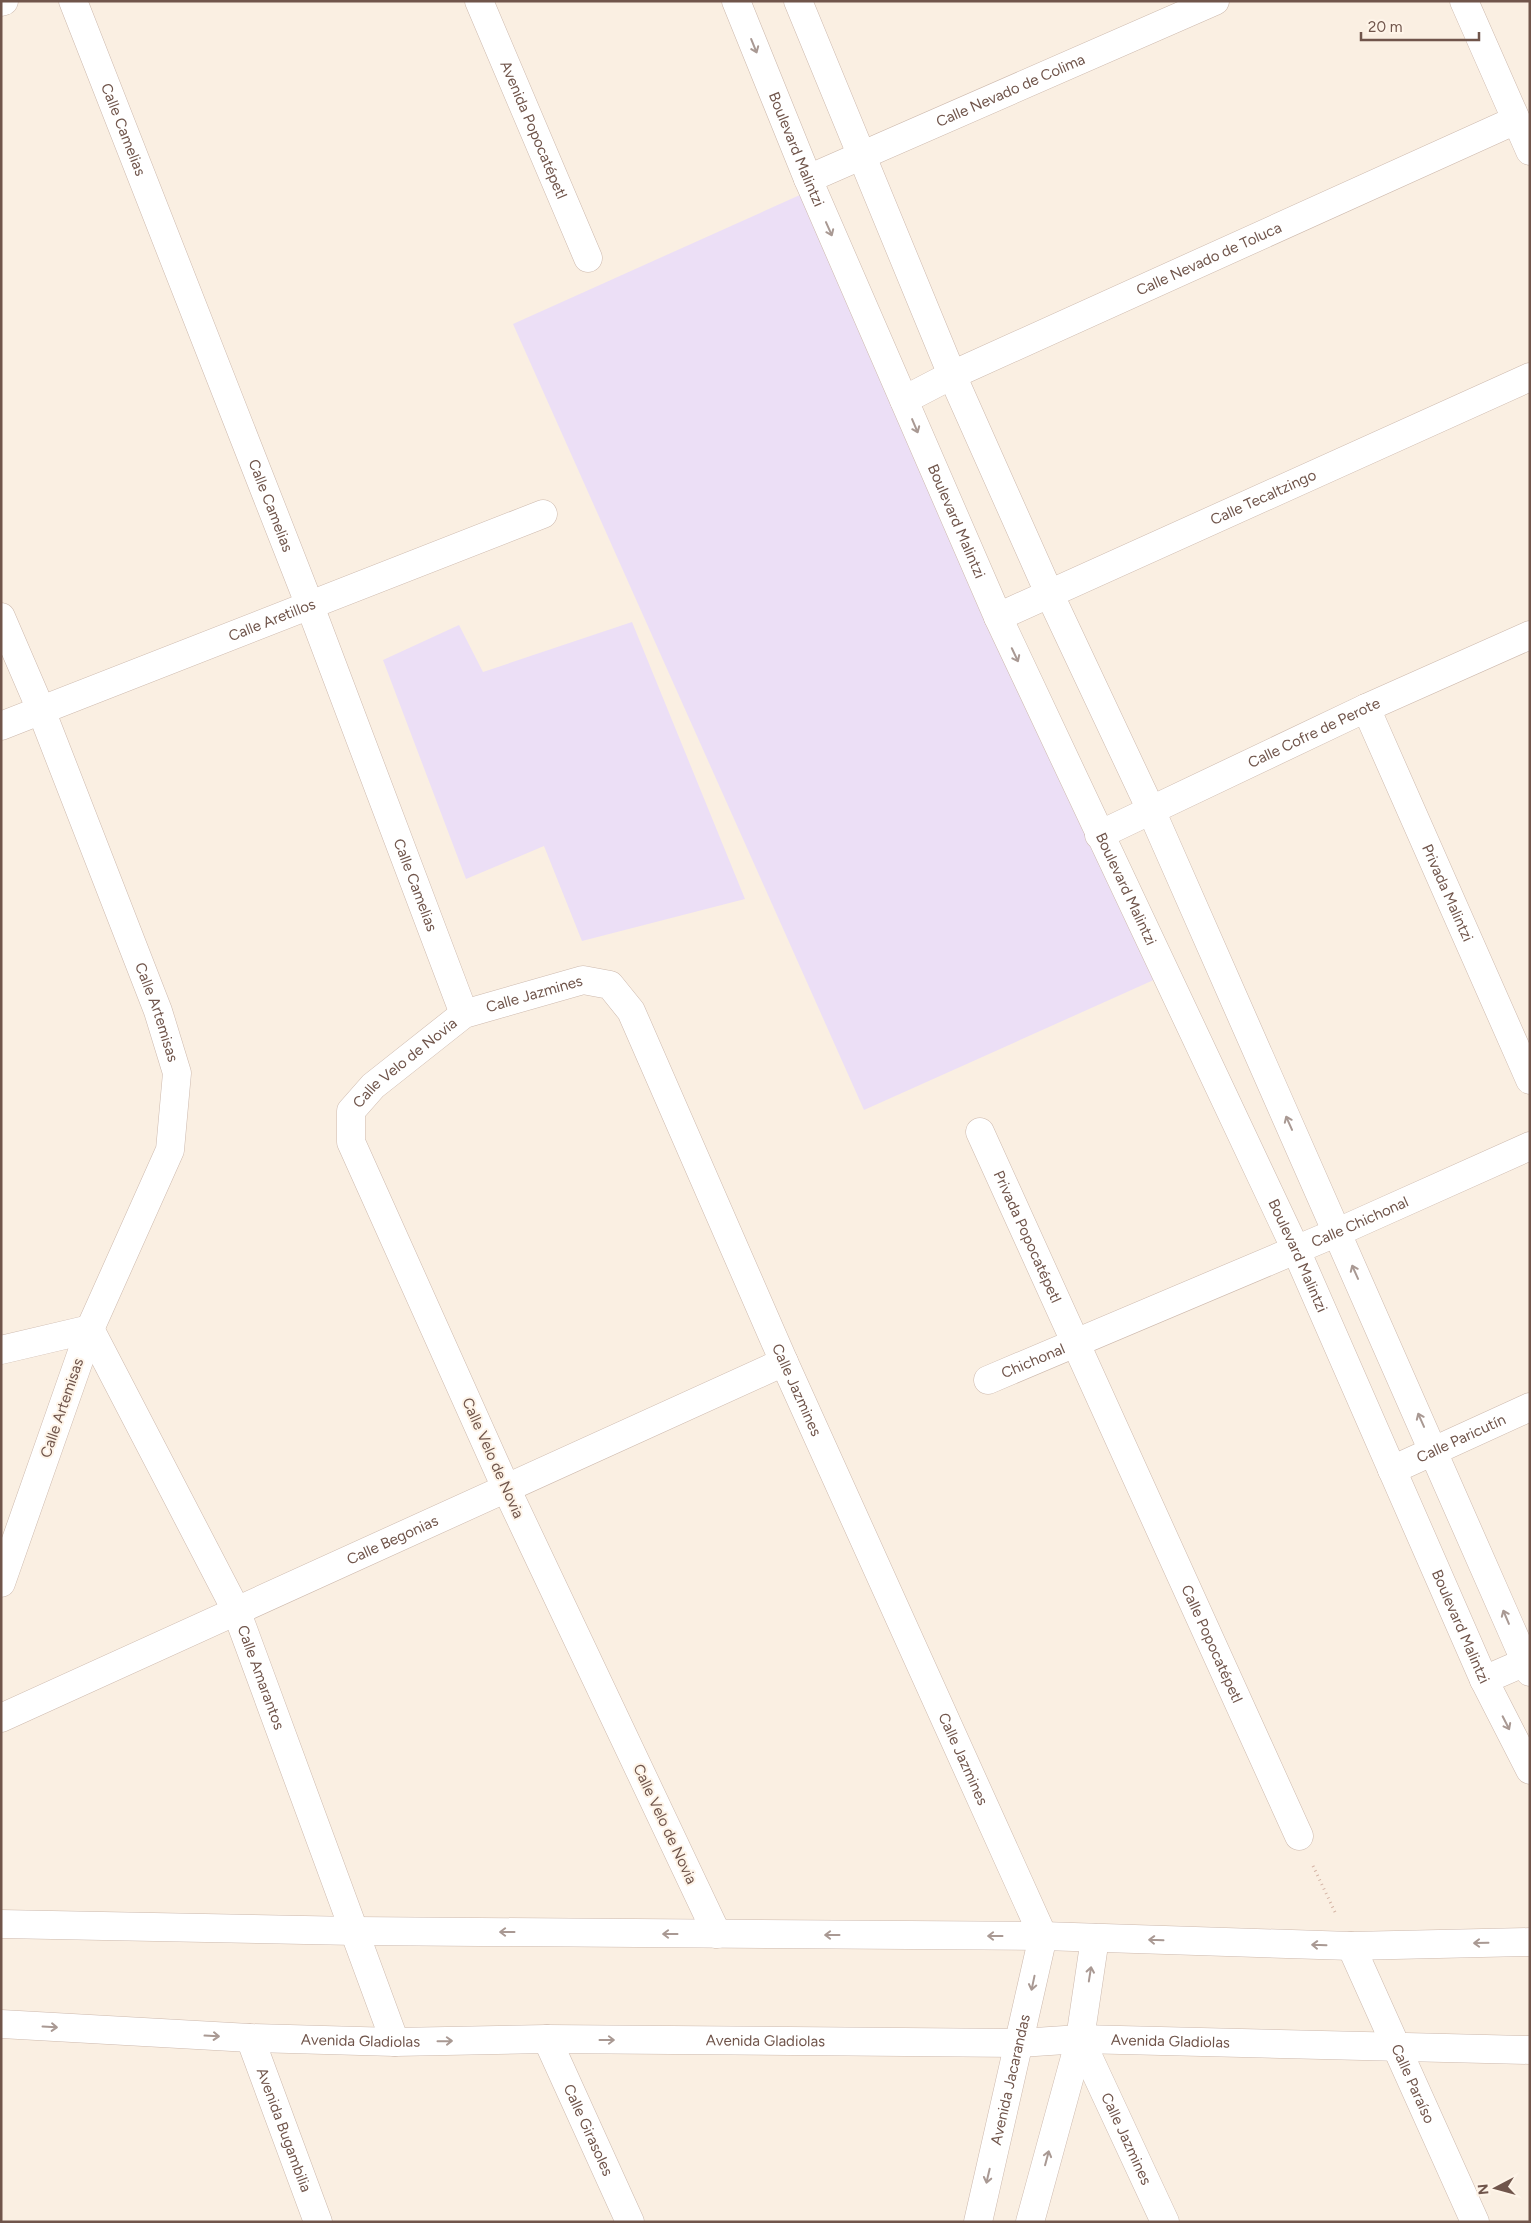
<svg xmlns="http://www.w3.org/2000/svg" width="1531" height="2223" font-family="Figtree,sans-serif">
<rect width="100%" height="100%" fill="#faefe2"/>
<!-- education -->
<g fill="#ecdff6">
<path d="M811,190L1167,974L864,1110L513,324Z"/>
<path d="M632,622L745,899L582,941L544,846L466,879L383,660L459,625L483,672Z"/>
</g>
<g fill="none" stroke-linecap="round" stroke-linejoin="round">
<!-- minor casing -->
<g stroke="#cdb9ad" stroke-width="29">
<g id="minor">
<path id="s1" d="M73,1L310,606L464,1014"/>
<path id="s2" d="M479,1L588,258"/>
<path id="s3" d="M736,1L808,179L998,617L1296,1250L1484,1680L1530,1770"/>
<path d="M798,1L952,375L1049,593L1151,810L1530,1672"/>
<path d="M1464,1L1530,151"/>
<path d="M1,2L4,1"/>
<path id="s4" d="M808,179L1215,1"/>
<path id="s5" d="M904,400L952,375L1516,120"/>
<path id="s6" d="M1,617L41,710L158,1011L177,1073L170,1150L90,1329L1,1583"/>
<path id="s7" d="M998,617L1530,377"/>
<path id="s8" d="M1366,708L1530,1080"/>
<path id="s9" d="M1,726L543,514"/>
<path id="s10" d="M1099,835L1366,708L1530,635"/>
<path id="s11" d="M980,1132L1299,1836"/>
<path id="s12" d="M1,1350L90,1329L236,1610L395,2042"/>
<path id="s13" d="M988,1380L1338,1232L1530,1146"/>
<path id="s14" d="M1392,1470L1530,1407"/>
<path d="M1484,1680L1530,1660"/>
<path id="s15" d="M1,1718L784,1362"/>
<path d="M1,1924L355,1931L1043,1936L1351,1946L1530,1942"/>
<path id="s16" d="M717,1934L506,1488L351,1142V1111L373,1086L464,1014L583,980L610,985L631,1011L784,1362L1043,1936"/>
<path id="s17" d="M1351,1946L1475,2222"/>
<path id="s18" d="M1,2024L250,2038L395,2042L547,2039L1020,2043L1080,2039L1530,2050"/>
<path id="s19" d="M250,2038L318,2222"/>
<path id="s20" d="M547,2039L630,2222"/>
<path id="s21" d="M1080,2039L1165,2222"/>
<path id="s22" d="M978,2222L1043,1936"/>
<path d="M1030,2222L1080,2039L1095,1938"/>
</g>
</g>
<!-- path -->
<path stroke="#d2b0a0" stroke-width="3" stroke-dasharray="1 4" stroke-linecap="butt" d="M1313,1866L1335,1912"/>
<!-- minor -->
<use href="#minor" stroke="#fff" stroke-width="28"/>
</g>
<!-- one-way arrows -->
<defs><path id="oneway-shaft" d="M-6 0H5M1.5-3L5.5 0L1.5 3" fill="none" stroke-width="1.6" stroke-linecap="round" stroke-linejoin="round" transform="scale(1.25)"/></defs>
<g stroke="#a99993">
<use href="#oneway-shaft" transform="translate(754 46) rotate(68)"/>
<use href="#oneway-shaft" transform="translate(829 229) rotate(66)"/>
<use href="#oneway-shaft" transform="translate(915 426) rotate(67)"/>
<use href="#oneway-shaft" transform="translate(1015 655) rotate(65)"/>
<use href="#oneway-shaft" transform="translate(1289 1123) rotate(-114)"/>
<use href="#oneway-shaft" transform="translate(1355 1272) rotate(-114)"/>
<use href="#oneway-shaft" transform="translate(1421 1420) rotate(-114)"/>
<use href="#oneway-shaft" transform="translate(1506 1617) rotate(-113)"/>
<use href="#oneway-shaft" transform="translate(1506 1723) rotate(63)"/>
<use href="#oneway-shaft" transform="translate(507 1932) rotate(-180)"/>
<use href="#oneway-shaft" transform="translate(670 1934) rotate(-180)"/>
<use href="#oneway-shaft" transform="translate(832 1935) rotate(-180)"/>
<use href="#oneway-shaft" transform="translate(995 1936) rotate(-180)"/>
<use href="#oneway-shaft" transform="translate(1156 1940) rotate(-178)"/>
<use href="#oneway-shaft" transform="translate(1481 1943) rotate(179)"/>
<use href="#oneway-shaft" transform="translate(1319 1945) rotate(-178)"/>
<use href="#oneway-shaft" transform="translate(1090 1974) rotate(-81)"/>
<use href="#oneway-shaft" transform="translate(1033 1983) rotate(102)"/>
<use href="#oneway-shaft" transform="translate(50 2027) rotate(3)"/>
<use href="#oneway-shaft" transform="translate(212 2036) rotate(3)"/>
<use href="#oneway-shaft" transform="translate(607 2040)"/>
<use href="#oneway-shaft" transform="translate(445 2041) rotate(-1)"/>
<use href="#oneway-shaft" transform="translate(1047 2158) rotate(-75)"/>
<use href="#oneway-shaft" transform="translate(988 2176) rotate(103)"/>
</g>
<g text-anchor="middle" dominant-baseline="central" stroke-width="4" stroke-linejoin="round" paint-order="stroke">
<!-- street labels -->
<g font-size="15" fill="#70554b" stroke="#fef4e8">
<text stroke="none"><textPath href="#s4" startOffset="221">Calle Nevado de Colima</textPath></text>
<text stroke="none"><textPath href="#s1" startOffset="138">Calle Camelias</textPath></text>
<text stroke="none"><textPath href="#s2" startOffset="140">Avenida Popocatépetl</textPath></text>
<text stroke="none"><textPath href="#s3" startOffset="160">Boulevard Malintzi</textPath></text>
<text stroke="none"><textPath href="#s5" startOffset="336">Calle Nevado de Toluca</textPath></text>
<text stroke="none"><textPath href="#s7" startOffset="291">Calle Tecaltzingo</textPath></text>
<text stroke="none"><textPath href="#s1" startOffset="542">Calle Camelias</textPath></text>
<text stroke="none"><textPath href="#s3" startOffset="565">Boulevard Malintzi</textPath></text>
<text stroke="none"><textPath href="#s9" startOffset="291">Calle Aretillos</textPath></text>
<text stroke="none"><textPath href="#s10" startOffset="238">Calle Cofre de Perote</textPath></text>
<text stroke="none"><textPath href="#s1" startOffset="948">Calle Camelias</textPath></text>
<text stroke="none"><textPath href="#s3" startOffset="970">Boulevard Malintzi</textPath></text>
<text stroke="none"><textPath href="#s8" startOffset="202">Privada Malintzi</textPath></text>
<text stroke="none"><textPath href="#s16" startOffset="1126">Calle Jazmines</textPath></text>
<text stroke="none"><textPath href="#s6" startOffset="425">Calle Artemisas</textPath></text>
<text stroke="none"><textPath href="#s16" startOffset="976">Calle Velo de Novia</textPath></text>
<text stroke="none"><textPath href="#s13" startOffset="404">Calle Chichonal</textPath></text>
<text stroke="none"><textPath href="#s11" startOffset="115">Privada Popocatépetl</textPath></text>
<text stroke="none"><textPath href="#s3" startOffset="1375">Boulevard Malintzi</textPath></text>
<text stroke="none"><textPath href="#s13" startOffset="49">Chichonal</textPath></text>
<text stroke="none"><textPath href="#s16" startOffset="1651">Calle Jazmines</textPath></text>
<text transform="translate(62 1408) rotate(-71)">Calle Artemisas</text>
<text stroke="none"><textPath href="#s14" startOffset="76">Calle Paricutín</textPath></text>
<text transform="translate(493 1458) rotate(66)">Calle Velo de Novia</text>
<text stroke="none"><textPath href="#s15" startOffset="430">Calle Begonias</textPath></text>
<text stroke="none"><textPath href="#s3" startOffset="1780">Boulevard Malintzi</textPath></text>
<text stroke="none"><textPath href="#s11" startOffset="562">Calle Popocatépetl</textPath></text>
<text stroke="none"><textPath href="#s12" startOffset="480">Calle Amarantos</textPath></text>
<text stroke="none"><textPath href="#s16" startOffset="2056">Calle Jazmines</textPath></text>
<text transform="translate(665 1824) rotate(65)">Calle Velo de Novia</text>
<text stroke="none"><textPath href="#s18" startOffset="360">Avenida Gladiolas</textPath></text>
<text stroke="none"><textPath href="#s18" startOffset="765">Avenida Gladiolas</textPath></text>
<text stroke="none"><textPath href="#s18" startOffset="1170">Avenida Gladiolas</textPath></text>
<text stroke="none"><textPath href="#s22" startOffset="146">Avenida Jacarandas</textPath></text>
<text stroke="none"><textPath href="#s17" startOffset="151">Calle Paraíso</textPath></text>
<text stroke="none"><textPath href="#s19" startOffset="98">Avenida Bugambilia</textPath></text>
<text stroke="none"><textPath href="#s20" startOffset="100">Calle Girasoles</textPath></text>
<text stroke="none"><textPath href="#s21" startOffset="110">Calle Jazmines</textPath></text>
</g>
</g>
<!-- border -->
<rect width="1531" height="2223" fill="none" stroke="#70554b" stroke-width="5"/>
<!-- north arrow -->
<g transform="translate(1496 2188) rotate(264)" stroke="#fef4e8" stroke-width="4" paint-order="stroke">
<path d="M0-4L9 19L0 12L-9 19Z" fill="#70554b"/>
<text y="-8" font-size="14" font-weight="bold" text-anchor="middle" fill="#70554b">N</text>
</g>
<!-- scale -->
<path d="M1361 32v8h118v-8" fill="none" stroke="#70554b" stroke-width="2.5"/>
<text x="1368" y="32" font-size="15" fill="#70554b" stroke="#fef4e8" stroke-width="4" paint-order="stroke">20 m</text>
</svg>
